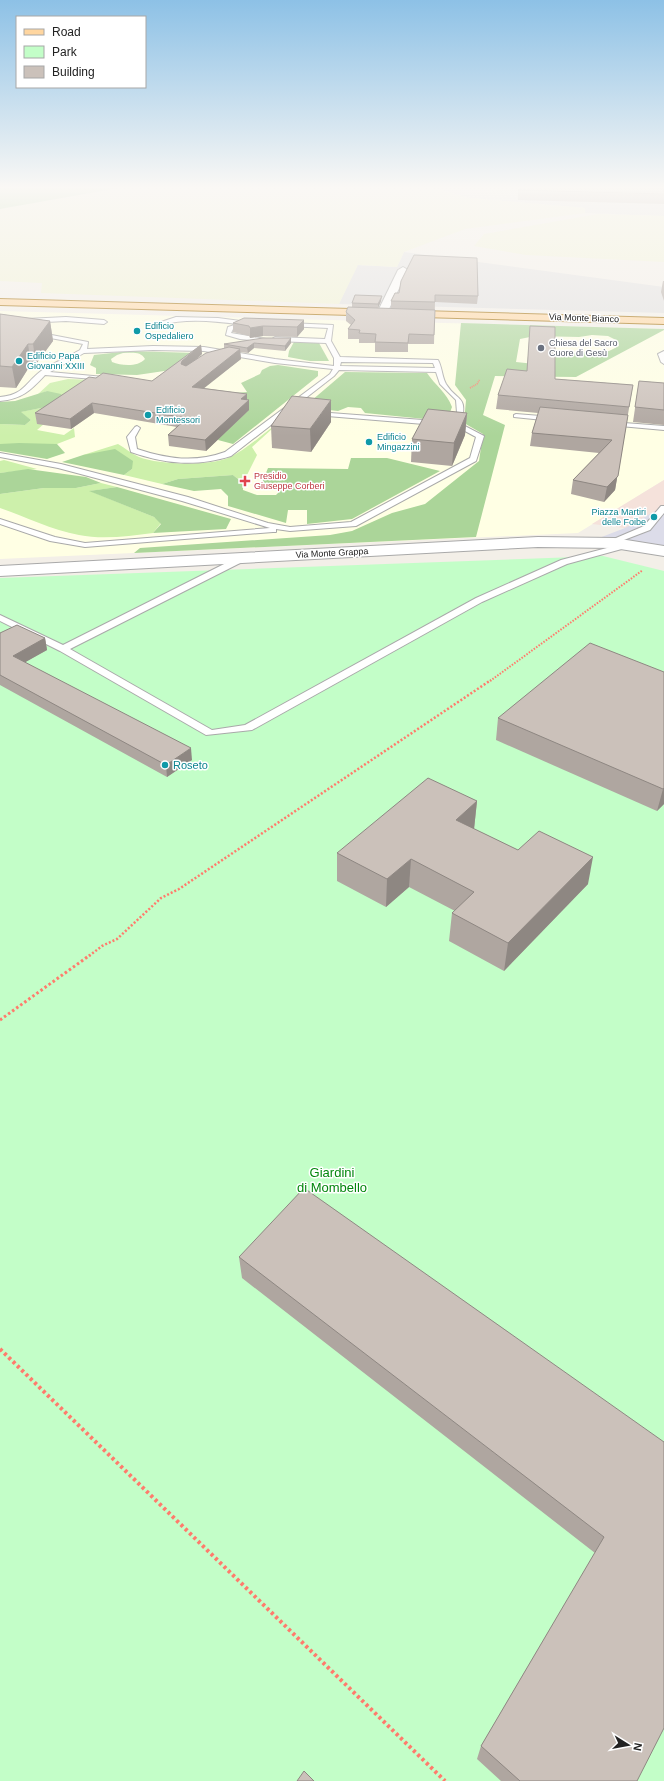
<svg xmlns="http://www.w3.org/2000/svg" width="664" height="1781" font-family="Helvetica,sans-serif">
<rect width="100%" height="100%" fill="#f3efe8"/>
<!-- residential -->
<g fill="#e0dfdf">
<path d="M528,187H664V216L585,213V208L470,198L458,195Z"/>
<path d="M404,252L664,287V313L339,304L357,265L397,267Z"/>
</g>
<!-- industrial -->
<path fill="#ecd9e9" d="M433,187H554H528L458,195Z"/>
<!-- education -->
<path fill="#ffffe4" d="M0,311L664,329V480L578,533L0,559Z"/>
<!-- military -->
<path fill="#f5e2db" d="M664,480V506L625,528L592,524Z"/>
<!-- farmland -->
<g fill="#f0f2d2">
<path d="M124,187H382L413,191L438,190L470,198L585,208V213L465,229L404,252L397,267L358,265L339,304L41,293L42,283L0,281V209Z"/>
<path d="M598,214L664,216V262L526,255L474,246L484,234Z"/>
</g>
<!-- grass -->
<g fill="#cdf0ab">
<path d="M68,379L94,380L37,430L64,435L74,428L75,437L57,444H0V424L25,425L31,420L20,412L56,405L47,391L37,395L50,383Z"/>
<path d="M283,419L252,447L257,455L243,483L233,475L178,479L162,484L124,475L132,469L83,455L118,444C125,448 132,454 139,457C159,465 208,466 228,458C248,449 266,431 283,419Z"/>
<path d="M4,460L37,469L0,473V461Z"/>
<path d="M101,483L117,487L90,491L154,517L161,523L153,533C129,536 103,540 79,535C52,530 26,517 0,508V494L44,488H76Z"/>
</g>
<!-- forest -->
<g fill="#abd599" fill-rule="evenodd">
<path d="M0,187H124L0,209Z"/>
<path d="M461,323L664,329V330L576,377L495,376L483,415L505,425L476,537L134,553L140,548L330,535L352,531L392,513L425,504L479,461L483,434L464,423L466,400L455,385ZM592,335L608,336L618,341L619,346L609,351L575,353L544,360L535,364L516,362L520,339L535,336L579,337Z"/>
<path d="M294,342L319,343L329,361H310L288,357L289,351Z"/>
<path d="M130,351L195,353L171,370L137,375L96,374V368L90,365L94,355ZM123,353C131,353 141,351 145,359C138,367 122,366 112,362L111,359L117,355Z"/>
<path d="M278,365L318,371V376L233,444L218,440L234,393L247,392L241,383L260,374L262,370L270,366Z"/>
<path d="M345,372L427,373C435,385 447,393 452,407L449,415L425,419L365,413L361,408L348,407L338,411L304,407Z"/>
<path d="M47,391L61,394L64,399L56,405L21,412L31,420L25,425L0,424V402L15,401Z"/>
<path d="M19,443L57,444L65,453L47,459L0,451V444Z"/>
<path d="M115,449L133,461L132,469L124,475L62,462L83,455Z"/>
<path d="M351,458H387L440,471L352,519L307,524V510H288L286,523L228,506V496L221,489L194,491L162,484L178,479L233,475L243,483V490L257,495H276L284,487L261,485L268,468L348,469Z"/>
<path d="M28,469L86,477L101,483L76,488H44L0,494V473Z"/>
<path d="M117,487L231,519L226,529L153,533L161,524L154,517L89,491Z"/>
</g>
<!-- park -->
<path fill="#c3fec8" d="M603,556L664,571V1781H0V578Z"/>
<!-- plaza -->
<path fill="#dcdce9" d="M664,506V546L599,538L625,528Z"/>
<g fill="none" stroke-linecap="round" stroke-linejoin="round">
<!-- service casing -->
<g stroke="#a9a9a9" stroke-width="2">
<g id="service">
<path d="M66,317L104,320L107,322L104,324L66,321L26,323L23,321L26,319Z"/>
<path d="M176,317L218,318L248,322L251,324L250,325L233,329L231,333L266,339L263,341L240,339L226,335L228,327L238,324C212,321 186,318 161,325L158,323Z"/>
<path d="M288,323L333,325L331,341L340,357L438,360C442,367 442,377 446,384C458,403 468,394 461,424L484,436L476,461L356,526L290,531L276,529V532H273L85,547L50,541L0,524V519L55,537L85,543L270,528L182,501L58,468L0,457V453L61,464L188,497L268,523L290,527L351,522L470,458L476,437L454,425L457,413L456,400L440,384L436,372L339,370L334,376L231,456C196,467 165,464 131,452L127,437L135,427L137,426L140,428L135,437L137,449C167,459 195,463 225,452L330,374L333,369L275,363L204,351L153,350L84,353L50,372L104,377L107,379L106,380L45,375C30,391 22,399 0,401V397C24,395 25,383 41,371C53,363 68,357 80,350L83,344L34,335L33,334L36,332L88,342L87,349L153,346L204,347L275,359L334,366V358L326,343L275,341L272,339L275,337L325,339L328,328L286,326L285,325ZM341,362L433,363L435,368L340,366Z"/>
<path d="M664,351V364L661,362L658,354Z"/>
<path d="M317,412L436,421L439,423L436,425L315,415L314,414Z"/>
<path d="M516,414L553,417L556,419L553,421L514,417V415Z"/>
<path d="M611,422L664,426V430L609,425V423Z"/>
<path d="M661,506H664V513L650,530L616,543L609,541L644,526Z"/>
<path d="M626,543L630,545L629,547L567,564L482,602L252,730L206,735L60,651L0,621V615L63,645L242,555H248V559L70,649L212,730L245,725L476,598L561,560Z"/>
</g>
</g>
<!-- minor casing -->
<g stroke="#a9a9a9" stroke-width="2">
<g id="minor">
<path d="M403,267L408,270L387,313L382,316L378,315L377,313L398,270Z"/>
<path d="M538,537L614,538L664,546V556L614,548L538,547L0,576V566Z"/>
</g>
</g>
<!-- primary casing -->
<g stroke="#9f6a00" stroke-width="2">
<path id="primary" d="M0,299L664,318V324L0,305Z"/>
</g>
<!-- path-far4 -->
<path stroke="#ff7b6c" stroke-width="1.5" stroke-dasharray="1 1" stroke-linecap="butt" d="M470,388L477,384L480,379"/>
<!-- path-far3 -->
<path stroke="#ff7b6c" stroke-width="2" stroke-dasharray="1.5 1.5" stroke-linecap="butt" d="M490,681L643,570"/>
<!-- path-far2 -->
<path stroke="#ff7b6c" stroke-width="2.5" stroke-dasharray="2 2" stroke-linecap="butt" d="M89,956L102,946L117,939L161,898L179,889L491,680"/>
<!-- path-far1 -->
<path stroke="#ff7b6c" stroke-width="3" stroke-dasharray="2.5 2.5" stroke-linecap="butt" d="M0,1020L90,955"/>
<!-- path -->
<path stroke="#ff7b6c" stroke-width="4" stroke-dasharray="3 3" stroke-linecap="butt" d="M0,1349L445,1781"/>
<!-- service -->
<use href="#service" fill="#fff" fill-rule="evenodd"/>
<!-- minor -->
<use href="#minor" fill="#fff" fill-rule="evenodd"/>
<!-- primary -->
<use href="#primary" fill="#ffd6a0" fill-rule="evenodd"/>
</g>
<!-- wall -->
<g fill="#afa6a0">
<path d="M521,187H664V204L518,200V190Z"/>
<path d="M663,281H664V301L661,292Z"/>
<path d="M395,293L478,296L477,304L435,302L434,344H408V352H375V343H359V339H348V329L351,325L346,321V312L352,307V303L381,301L378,308L391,309V301Z"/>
<path d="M0,314L50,321L53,341L36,364H31L16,388L0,387Z"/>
<path d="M304,320V329L297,337L263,336L250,338L249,336L233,332V323Z"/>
<path d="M530,326L555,379L633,385L615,490L604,502L571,494L573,480L599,453L530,446L532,433L538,413L496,409L498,395L527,371Z"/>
<path d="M291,338V343L285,351L254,348L248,353L240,352L241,359L203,388L247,394V400H249V410L206,451L169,446L168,435L177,427L94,413L71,429L37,424L35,413L152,381L201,345L202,354L197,359L224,348V344Z"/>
<path d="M639,381L664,383V425L633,422Z"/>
<path d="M467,413L465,435L452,466L411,462L412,439Z"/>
<path d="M331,422L311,452L272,448L271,426Z"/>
<path d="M0,633L45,638L47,650L25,662L192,760L167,777L0,685Z"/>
<path d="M664,672V804L657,811L496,740L498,718Z"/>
<path d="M477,801L474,829L588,884L504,971L449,941L452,913L455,911L409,887L386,907L337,881V853Z"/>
<path d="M239,1257L664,1442L637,1781H501L477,1759L481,1746L595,1553L242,1278Z"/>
</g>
<!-- shaded-wall -->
<g fill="#8e8782">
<path d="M382,296L381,301L378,308V304Z"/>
<path d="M304,320V329L297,337V327Z"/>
<path d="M50,321L53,341L36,364L33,344Z"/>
<path d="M263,326V336L250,338V328Z"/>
<path d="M291,338V343L285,351V346Z"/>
<path d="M254,343V348L248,353L247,348Z"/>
<path d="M28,344L31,364L16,388L12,367Z"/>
<path d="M201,345L202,354L183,371L181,364L182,361Z"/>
<path d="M240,349L241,359L193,397L192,387Z"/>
<path d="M247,394V402L249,400V410L206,451L205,440L241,399Z"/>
<path d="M331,400V422L311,452L310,429Z"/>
<path d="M92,403L94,413L71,429L70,419Z"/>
<path d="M467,413L465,435L452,466L454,443Z"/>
<path d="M628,415L615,490L604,502L607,487Z"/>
<path d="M45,638L47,650L15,668L13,656Z"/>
<path d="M191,748L192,760L167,777L166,765Z"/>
<path d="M664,788V804L657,811L663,789Z"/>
<path d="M477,801L474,829L456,820Z"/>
<path d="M593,857L588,884L504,971L508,943Z"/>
<path d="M411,859L409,887L386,907L387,879Z"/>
</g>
<!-- building -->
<g fill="#cbc1ba" stroke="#8e8782">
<path d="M521,187H640L664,188V194L518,190Z"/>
<path d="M414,255L477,258L478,296L435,295V302L391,301L395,293H399L401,281Z"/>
<path d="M355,295L382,296L378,304L352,303Z"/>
<path d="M348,307L435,310L434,335L409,334L408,343L375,342L376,334L359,333L360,330L348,329L355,320L346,312Z"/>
<path d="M0,314L50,321L33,344H28L12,367L0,366Z"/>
<path d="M244,318L304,320L297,327L263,326L250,328L249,326L233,323Z"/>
<path d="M530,326L555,327V379L633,385L629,407L498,395L507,369L527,371Z"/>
<path d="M263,338H291L285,346L254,343L247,348L224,344Z"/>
<path d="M201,345L182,361L181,364L186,366L206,353L229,347L240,349L192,387L247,394L241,399L249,400L205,440L168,435L187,418L92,403L70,419L35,413L89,377L96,378L103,373L152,381Z"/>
<path d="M639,381L664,383V410L635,407Z"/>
<path d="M292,396L331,400L310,429L271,426Z"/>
<path d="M540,407L628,415L618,476L607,487L573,480L612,440L532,433Z"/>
<path d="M428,409L467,413L454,443L412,439Z"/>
<path d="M17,625L45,638L13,656L191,748L166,765L0,675V633Z"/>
<path d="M590,643L664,672V788L663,789L498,718Z"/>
<path d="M428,778L477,801L456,820L518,850L539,831L593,857L508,943L452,913L474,892L411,859L387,879L337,853Z"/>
<path d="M304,1188L664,1442V1728L637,1781H520L481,1746L604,1537L239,1257Z"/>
<path d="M304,1771L314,1781H297Z"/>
</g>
<!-- sky -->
<linearGradient id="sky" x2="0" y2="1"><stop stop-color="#8dc1e6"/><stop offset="0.43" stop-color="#faf8f5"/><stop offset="1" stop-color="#faf8f5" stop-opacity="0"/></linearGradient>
<rect width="664" height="436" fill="url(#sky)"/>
<!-- markers -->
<g fill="#0f9aa8" stroke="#fff" stroke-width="1.5">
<circle cx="137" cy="331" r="4"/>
<circle cx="19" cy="361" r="4"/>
<circle cx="148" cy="415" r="4"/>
<circle cx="369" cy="442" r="4"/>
<circle cx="654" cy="517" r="4"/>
<circle cx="165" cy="765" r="4"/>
</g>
<circle fill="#6b7280" stroke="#fff" stroke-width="1.5" cx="541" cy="348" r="4"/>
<path fill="#e0444e" stroke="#fff" stroke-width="1.5" d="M243 475h4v4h4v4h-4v4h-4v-4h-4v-4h4z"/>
<g text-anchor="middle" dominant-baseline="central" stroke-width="3" stroke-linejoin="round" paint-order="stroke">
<!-- far-street labels -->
<g font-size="9" fill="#222" stroke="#fff">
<text transform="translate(584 318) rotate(2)">Via Monte Bianco</text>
<text transform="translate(332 553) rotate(-3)">Via Monte Grappa</text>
</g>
<!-- far-culture labels -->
<g font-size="9" fill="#0d838f" stroke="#fff" text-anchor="start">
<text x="145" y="326">Edificio<tspan x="145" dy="10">Ospedaliero</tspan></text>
<text x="27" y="356">Edificio Papa<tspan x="27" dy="10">Giovanni XXIII</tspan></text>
<text x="156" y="410">Edificio<tspan x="156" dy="10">Montessori</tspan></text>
<text x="377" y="437">Edificio<tspan x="377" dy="10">Mingazzini</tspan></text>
<text x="646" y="512" text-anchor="end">Piazza Martiri<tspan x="646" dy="10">delle Foibe</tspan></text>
</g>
<!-- far-worship labels -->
<g font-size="9" fill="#5b616d" stroke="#fff" text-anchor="start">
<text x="549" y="343">Chiesa del Sacro<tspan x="549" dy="10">Cuore di Gesù</tspan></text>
</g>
<!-- far-health labels -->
<g font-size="9" fill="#be3a42" stroke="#fff" text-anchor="start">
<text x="254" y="476">Presidio<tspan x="254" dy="10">Giuseppe Corberi</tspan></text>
</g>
<!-- culture labels -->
<g font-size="11" fill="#0d838f" stroke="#fff" text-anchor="start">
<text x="173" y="765">Roseto</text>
</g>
<!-- near-park labels -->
<g font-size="13" fill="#03870d" stroke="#fff">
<text x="332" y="1172">Giardini<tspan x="332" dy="15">di Mombello</tspan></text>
</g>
</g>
<!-- legend -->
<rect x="16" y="16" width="130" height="72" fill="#ffffff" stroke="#a7a7a7"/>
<rect x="24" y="29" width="20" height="6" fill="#ffd6a0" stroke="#a7a7a7"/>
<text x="52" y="36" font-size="12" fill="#222222">Road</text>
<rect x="24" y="46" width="20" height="12" fill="#c3fec8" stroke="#a7a7a7"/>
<text x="52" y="56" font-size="12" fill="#222222">Park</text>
<rect x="24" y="66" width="20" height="12" fill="#cbc1ba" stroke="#a7a7a7"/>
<text x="52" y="76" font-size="12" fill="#222222">Building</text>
<!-- north arrow -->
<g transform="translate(628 1745) rotate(101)" stroke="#ffffff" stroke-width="3" paint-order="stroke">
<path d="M0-3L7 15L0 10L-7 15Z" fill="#222222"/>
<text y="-6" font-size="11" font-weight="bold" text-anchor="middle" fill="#222222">N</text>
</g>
</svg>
